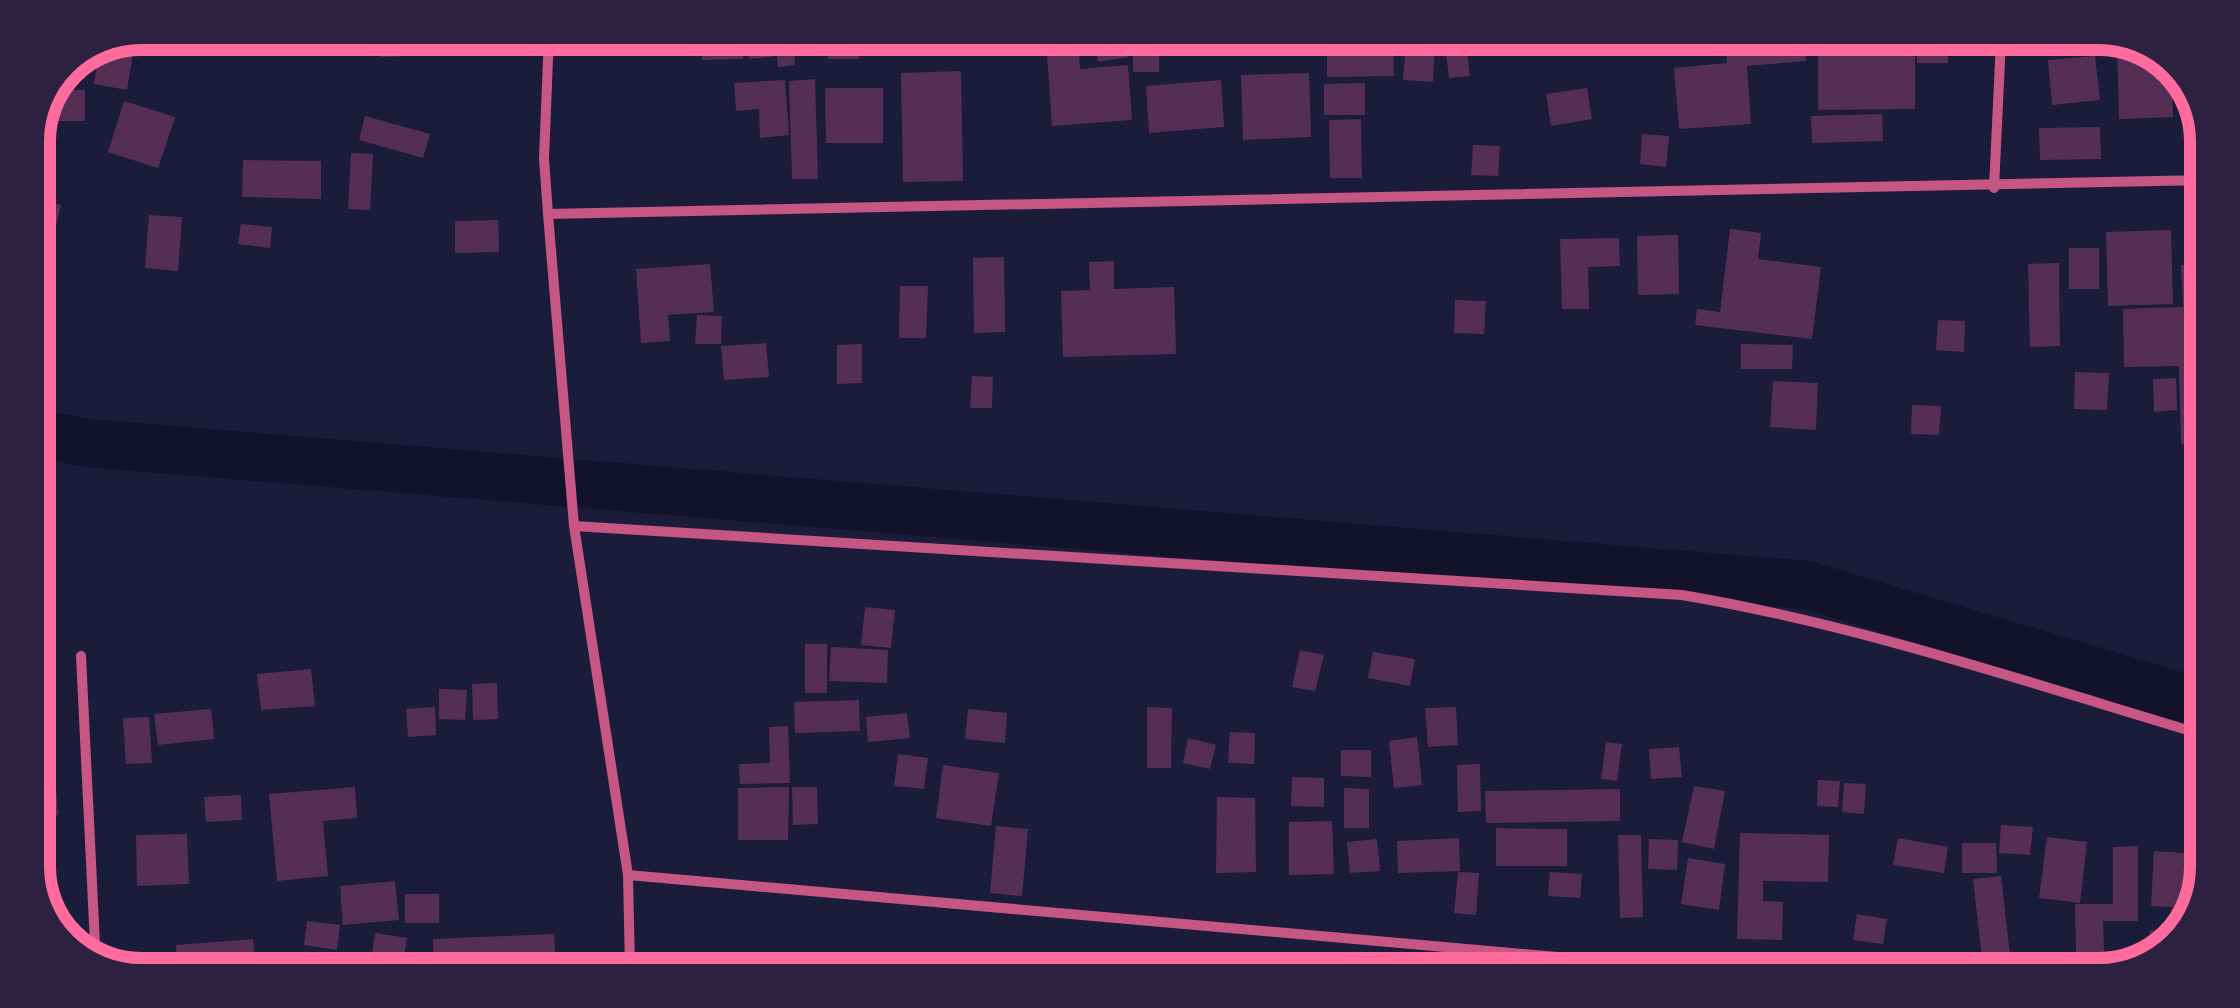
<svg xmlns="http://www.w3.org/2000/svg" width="2240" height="1008" font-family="Overpass,sans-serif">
<rect width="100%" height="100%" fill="#1b1b3a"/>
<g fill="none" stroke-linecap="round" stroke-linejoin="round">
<!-- canal -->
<path stroke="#12122b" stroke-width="48" d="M33,432L87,443L1807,585L2201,703"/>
</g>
<!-- building -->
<g fill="#542f53">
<path d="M277,33H332L327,56L274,43Z"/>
<path d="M342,33L430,34V55L381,57L380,37L343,39Z"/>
<path d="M136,34L127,90L94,84L99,50Z"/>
<rect x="623" y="35" width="67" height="21"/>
<path d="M702,35H743V59L702,60Z"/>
<path d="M747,35H770L772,57L749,59Z"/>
<path d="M775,35H792L795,65L778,67Z"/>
<path d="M828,35L859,36V59H828Z"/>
<path d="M1094,37H1125L1129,57L1098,62Z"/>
<rect x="1133" y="37" width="26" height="35"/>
<path d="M1163,37H1194L1196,53L1166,56Z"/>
<path d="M1278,37H1318V46L1278,49Z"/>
<path d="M1078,38L1080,69L1128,65L1132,120L1052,126L1046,40Z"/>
<path d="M1327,38H1393L1394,76L1327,77Z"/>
<path d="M1725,39L1805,40L1806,61L1747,66L1751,124L1679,129L1674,68L1727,63Z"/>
<path d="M1818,40L1915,42V109L1818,110Z"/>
<rect x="1917" y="40" width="31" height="23"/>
<path d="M1406,41L1435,43L1433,82L1403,80Z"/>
<path d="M2117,41H2141L2171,64L2173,117L2119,119Z"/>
<path d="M1466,42L1470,76L1449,78L1445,44Z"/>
<path d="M2095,56L2100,100L2052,105L2048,60Z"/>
<path d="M961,71L963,181L903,182L901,73Z"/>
<path d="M1309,73L1311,137L1243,140L1241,75Z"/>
<path d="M815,79L818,179H792L789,81Z"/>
<path d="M785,80L789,135L760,138L759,109L736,111L734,83Z"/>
<path d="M1221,80L1224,127L1149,133L1146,86Z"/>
<path d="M1365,83V115H1324V84Z"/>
<path d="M825,88H883V143H826Z"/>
<path d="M1587,88L1592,119L1551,126L1546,94Z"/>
<path d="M53,90H85V121H47V103Z"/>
<path d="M124,101L175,117L158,168L108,152Z"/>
<path d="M1882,114L1883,141L1812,143L1811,116Z"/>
<path d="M365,116L430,134L423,158L359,140Z"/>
<path d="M1361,119L1362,178H1330L1329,120Z"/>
<path d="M2100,127L2101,159L2040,160L2039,128Z"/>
<path d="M1642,134L1669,136L1666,167L1640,164Z"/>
<path d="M1473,145L1500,146L1498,176L1471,175Z"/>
<path d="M351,153L373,154L370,210L348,209Z"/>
<path d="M33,154L53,155L50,195L33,194Z"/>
<path d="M243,160L321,161V199L242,197Z"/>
<path d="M33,199L61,205L54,235L33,230Z"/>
<path d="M149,215L182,217L178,271L145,268Z"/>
<path d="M498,220L499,252L455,253V221Z"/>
<path d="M241,224L272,227L270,248L238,244Z"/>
<path d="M1730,229L1761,233L1758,259L1821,267L1812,339L1695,325L1697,309L1720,312Z"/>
<path d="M2171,230L2173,304L2108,306L2106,232Z"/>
<path d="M1678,235L1679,294L1638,295L1637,236Z"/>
<path d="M1619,238L1620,266L1588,267L1589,309H1562L1560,239Z"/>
<rect x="2069" y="248" width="30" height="41"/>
<path d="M1004,257L1005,332L974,333L973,258Z"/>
<path d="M1114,261V289L1174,287L1176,354L1063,357L1061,291L1090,290L1089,262Z"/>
<path d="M2059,263L2060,346L2030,347L2028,264Z"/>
<path d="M710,264L714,312L668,315L670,341L641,343L636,269Z"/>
<path d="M2181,265H2204V443L2181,444L2179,366L2124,367L2123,309L2183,307Z"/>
<path d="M900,286H928L926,338H899Z"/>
<path d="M1455,300L1486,301L1484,334L1454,333Z"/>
<path d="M697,315L722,316L721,344H695Z"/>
<path d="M1938,320L1965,321L1964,352L1936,350Z"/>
<path d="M766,343L769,377L724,380L721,346Z"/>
<path d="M862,344V383L837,384V345Z"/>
<path d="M1741,344L1793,345L1792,369H1741Z"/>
<path d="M2075,372L2109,373L2107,410L2074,409Z"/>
<path d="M972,376L993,377L992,408H970Z"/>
<path d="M2176,378L2177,410L2154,412L2153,379Z"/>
<path d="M1773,381L1818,383L1816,430L1770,427Z"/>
<path d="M1912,405L1941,406L1939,435L1911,434Z"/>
<path d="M865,607L895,610L891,648L861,645Z"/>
<rect x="805" y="644" width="22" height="49"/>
<path d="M831,647L888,650L887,683L829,681Z"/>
<path d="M1300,650L1324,655L1315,691L1292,687Z"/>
<path d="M1373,652L1415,659L1410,686L1368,678Z"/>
<path d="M311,669L315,706L261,710L257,674Z"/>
<path d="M497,683L498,719L473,720L472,684Z"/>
<path d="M439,689L467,690L465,720L439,719Z"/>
<path d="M859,700L860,731L795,733L794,702Z"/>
<path d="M435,707L436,735L408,737L406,709Z"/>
<path d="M1147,707L1172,708L1171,768H1147Z"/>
<path d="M1456,707L1458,745L1428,747L1425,708Z"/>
<path d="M211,709L214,739L158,745L154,714Z"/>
<path d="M968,709L1007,713L1005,743L965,739Z"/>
<path d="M907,713L910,738L868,742L866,717Z"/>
<path d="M149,717L152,763L126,764L123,718Z"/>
<path d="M788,726L790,783L740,784L739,764L770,763L769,727Z"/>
<path d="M1230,732L1255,733L1254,764L1228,763Z"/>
<path d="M1417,737L1422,785L1394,788L1389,741Z"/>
<path d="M1188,738L1216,745L1210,769L1183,763Z"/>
<path d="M1606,742L1622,744L1617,781L1601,779Z"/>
<path d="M1679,747L1682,777L1651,779L1649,749Z"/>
<path d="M1341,750H1371V777L1341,776Z"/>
<path d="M898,754L928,758L924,789L894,786Z"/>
<path d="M54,763L58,815L33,818V765Z"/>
<path d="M1480,764L1481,811L1458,812L1457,765Z"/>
<path d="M943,765L999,773L991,826L936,818Z"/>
<path d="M1292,777L1324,778V807L1291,806Z"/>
<path d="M1818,780L1840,781L1838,807L1817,806Z"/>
<path d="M1844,783L1866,784L1864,814L1842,812Z"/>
<path d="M1694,786L1725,791L1714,849L1682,842Z"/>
<path d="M355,787L357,818L323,821L328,876L277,881L269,794Z"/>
<path d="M789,787L788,840H738V788Z"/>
<path d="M792,787H817L818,824L793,825Z"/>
<path d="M1344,788L1369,789V828H1344Z"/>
<path d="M1620,789V821L1486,823L1485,791Z"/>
<path d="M241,795L242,820L206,822L204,797Z"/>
<path d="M1217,797L1255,798L1256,872L1216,873Z"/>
<path d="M1332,821L1334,874L1289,875V822Z"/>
<path d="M2001,825L2033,827L2030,855L1999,853Z"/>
<path d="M996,826L1028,829L1022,896L990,893Z"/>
<path d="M1496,828L1567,829V866H1496Z"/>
<path d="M1740,833L1829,835L1828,882L1763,881V901L1783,902L1782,940L1737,939Z"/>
<path d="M187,834L189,884L137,886L136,835Z"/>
<path d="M1618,835H1641L1643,917L1620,918Z"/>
<path d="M2047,837L2087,842L2080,903L2039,898Z"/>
<path d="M1459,838L1460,871L1398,873L1397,841Z"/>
<path d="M1898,838L1948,847L1944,873L1893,865Z"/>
<path d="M1377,839L1380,871L1350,873L1347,842Z"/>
<path d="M1649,839L1678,840L1677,870L1648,869Z"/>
<path d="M1962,843H1996L1997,873H1962Z"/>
<path d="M2138,846V921H2103L2104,953H2076L2075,904H2113V847Z"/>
<path d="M2154,851L2200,854L2199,909L2151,906Z"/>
<path d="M1688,858L1725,864L1719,910L1681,904Z"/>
<path d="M1458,872L1479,873L1476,915L1454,913Z"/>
<path d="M1550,872L1582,874L1580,898L1548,896Z"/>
<path d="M2001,876L2010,955L1982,958L1973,879Z"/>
<path d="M395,881L399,920L343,925L340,886Z"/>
<rect x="405" y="894" width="34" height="29"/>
<path d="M1857,914L1887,919L1883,944L1853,940Z"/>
<path d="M307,921L340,925L337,950L304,945Z"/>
<path d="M2150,930L2179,933L2159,958L2147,961Z"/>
<path d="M375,933L407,938L402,968H370Z"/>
<path d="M554,934L556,969L434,968L433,939Z"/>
<path d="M253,939L256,968L178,967L176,945Z"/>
<rect x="145" y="955" width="30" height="12"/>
</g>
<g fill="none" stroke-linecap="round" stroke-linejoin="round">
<!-- minor -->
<g stroke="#c65784" stroke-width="10">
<path d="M549,34L544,159L548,214L2207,180"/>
<path d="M1994,188L2001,40"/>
<path d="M548,214L574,526L628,875L630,969"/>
<path d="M574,526L1682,595C1859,625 2030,683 2201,734"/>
<path d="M81,656L96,965"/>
<path d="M628,875L1751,974"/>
</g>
</g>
<!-- crop -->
<path d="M0 0H2240V1008H0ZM141 50H2099A91 91 0 0 1 2190 141V867A91 91 0 0 1 2099 958H141A91 91 0 0 1 50 867V141A91 91 0 0 1 141 50Z" fill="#2d2142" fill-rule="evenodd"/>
<path fill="none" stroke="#ff6b9d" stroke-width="12" d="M141 50H2099A91 91 0 0 1 2190 141V867A91 91 0 0 1 2099 958H141A91 91 0 0 1 50 867V141A91 91 0 0 1 141 50Z"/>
</svg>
